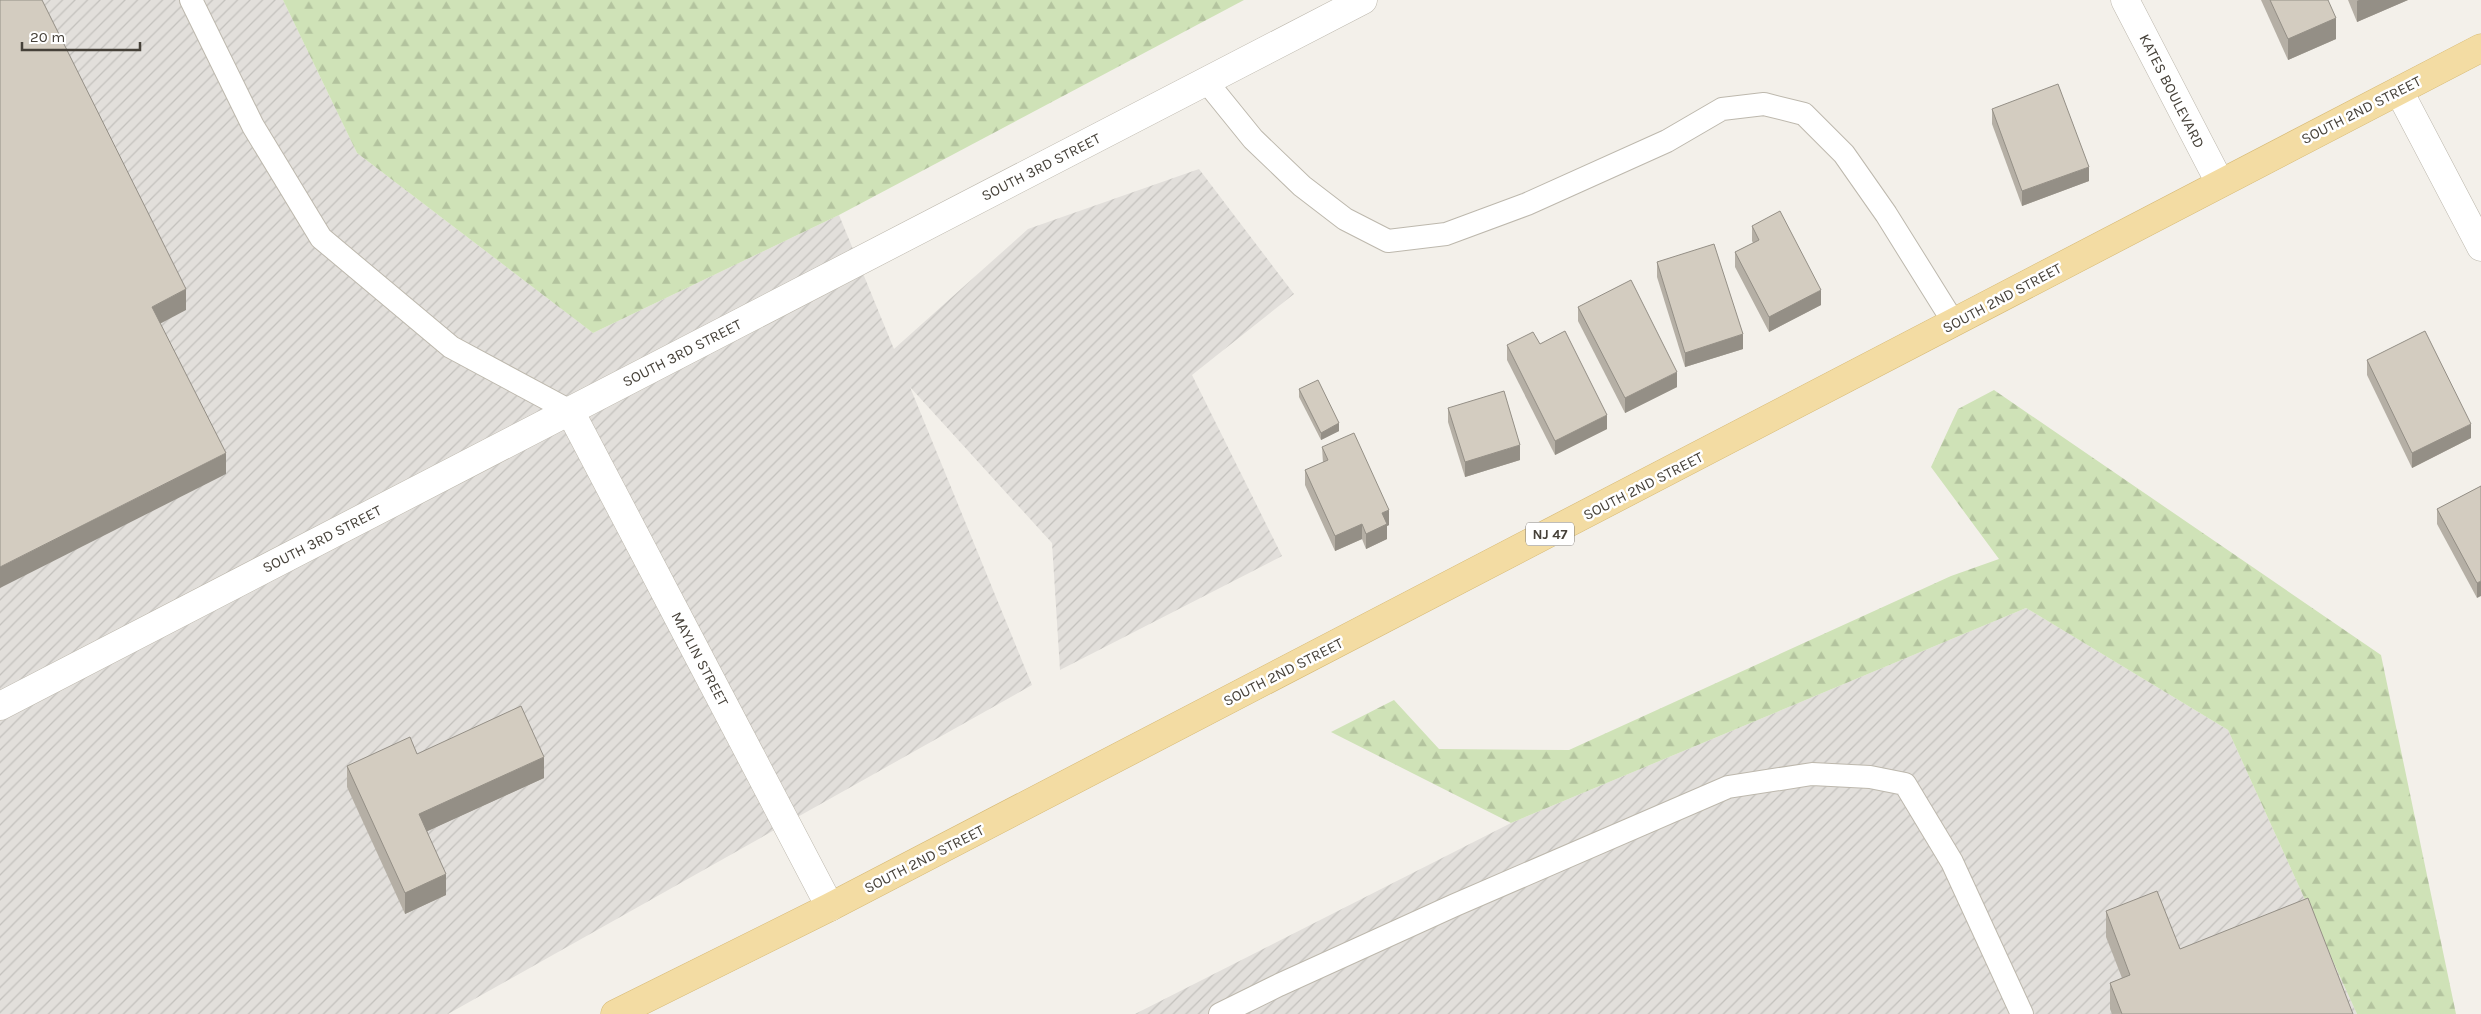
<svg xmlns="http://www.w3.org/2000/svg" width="2481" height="1014" font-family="Karla,sans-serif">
<defs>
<pattern id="industrial-furrows" width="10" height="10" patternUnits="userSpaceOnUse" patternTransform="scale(1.25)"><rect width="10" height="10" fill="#e2dfdb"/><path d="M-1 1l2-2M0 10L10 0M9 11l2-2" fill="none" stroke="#c3c1bd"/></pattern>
<pattern id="forest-firs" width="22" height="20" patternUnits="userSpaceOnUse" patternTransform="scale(1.25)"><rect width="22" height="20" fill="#cfe2b7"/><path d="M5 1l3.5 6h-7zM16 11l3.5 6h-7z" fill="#b3c39e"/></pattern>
</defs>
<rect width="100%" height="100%" fill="#f3f0ea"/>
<!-- industrial -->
<g fill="url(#industrial-furrows)">
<path d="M0,0H283L357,153L593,333L839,215L894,349L1028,229L1199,169L1294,294L1192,375L1282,556L1060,670L1052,543L910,387L1032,685L448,1014H0Z"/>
<path d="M2026,608L2228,730L2357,1014H1135L1511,823Z"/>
</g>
<!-- forest -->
<g fill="url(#forest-firs)">
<path d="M283,0H1244L839,215L593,333L357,153Z"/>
<path d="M1994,390L2381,655L2456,1014H2357L2228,730L2026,608L1511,823L1331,732L1394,700L1439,749L1569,750L1951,576L1999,559L1931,467L1958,409Z"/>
</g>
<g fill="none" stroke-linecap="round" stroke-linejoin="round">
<!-- service casing -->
<g stroke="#bdb8ad" stroke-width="24">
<g id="service">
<path d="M191,0L253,126L321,238L451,347L570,411"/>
<path d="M1206,81L1253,139L1302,186L1345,219L1388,241L1446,234L1527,204L1667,141L1722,109L1764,104L1804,114L1844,154L1886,214L1954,323"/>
<path d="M1220,1014L1279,985L1455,905L1728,787L1812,774L1870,777L1905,784L1952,862L2022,1014"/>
</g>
</g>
<!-- minor casing -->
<g stroke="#bdb8ad" stroke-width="29">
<g id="minor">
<path d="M2125,0L2220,183"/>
<path d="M2399,91L2481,247"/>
<path d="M570,411L830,907"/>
<path d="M0,706L1363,0"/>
</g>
</g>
<!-- primary casing -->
<g stroke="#d6b974" stroke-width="29">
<path id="primary" d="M615,1014L830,907L2481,48"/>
</g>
<!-- service -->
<use href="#service" stroke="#fff" stroke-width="22"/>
<!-- minor -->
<use href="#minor" stroke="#fff" stroke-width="28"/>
<!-- primary -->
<use href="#primary" stroke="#f3dca3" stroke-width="28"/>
</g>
<!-- wall -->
<g fill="#b5afa5">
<path d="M2261,0H2328L2336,39L2288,60Z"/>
<path d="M2348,0H2408L2357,22Z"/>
<path d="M1992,109L2089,181L2022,206L1992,124Z"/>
<path d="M1752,226L1821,305L1769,332L1735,267V252L1753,243L1752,241Z"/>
<path d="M1657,262L1743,349L1685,367L1657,277Z"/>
<path d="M1578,307L1677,387L1625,413L1578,321Z"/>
<path d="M1540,344L1607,429L1555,455L1507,360V345Z"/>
<path d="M2367,360L2471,438L2412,468L2367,375Z"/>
<path d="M1299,389L1339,431L1321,440L1299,397Z"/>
<path d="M1448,408L1520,460L1465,477L1448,422Z"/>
<path d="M1322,447L1389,525L1387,526V539L1366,549L1362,539L1335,551L1305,485V470L1323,463Z"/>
<path d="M2481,486L2477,598L2437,524V509Z"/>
<path d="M417,754L544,778L427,831L446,895L405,914L347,787V766Z"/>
<path d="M2106,911L2180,949L2353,1014H2112L2110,1009V983L2122,978L2106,937Z"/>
</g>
<!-- shaded-wall -->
<g fill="#948f86">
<path d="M2359,0H2408L2357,22V1Z"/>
<path d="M2336,18V39L2288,60V39Z"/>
<path d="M2089,167V181L2022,206V191Z"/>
<path d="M186,289V310L152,328V307Z"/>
<path d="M1821,290V305L1769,332V317Z"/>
<path d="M1743,334V349L1685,367V353Z"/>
<path d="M1677,372V387L1625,413V398Z"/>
<path d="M1607,415V429L1555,455V441Z"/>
<path d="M1339,423V431L1321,440V433Z"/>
<path d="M2471,424V438L2412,468V453Z"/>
<path d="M1520,445V460L1465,477V462Z"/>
<path d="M226,453V474L0,588V567Z"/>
<path d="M1389,510V525L1387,526V539L1366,549V534L1382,513Z"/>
<path d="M1362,524V539L1335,551V536Z"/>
<path d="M2481,581V596L2477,598V583Z"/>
<path d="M544,757V778L419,835V814Z"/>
<path d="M446,874V895L405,914V893Z"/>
</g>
<!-- building -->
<g fill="#d3ccc0" stroke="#948f86">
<path d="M0,0H42L186,289L152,307L226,453L0,567Z"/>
<path d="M2270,0H2328L2336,18L2288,39Z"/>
<path d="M2058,84L2089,167L2022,191L1992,109Z"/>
<path d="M1780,211L1821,290L1769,317L1735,252L1759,240L1752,226Z"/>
<path d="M1714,244L1743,334L1685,353L1657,262Z"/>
<path d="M1631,280L1677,372L1625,398L1578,307Z"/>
<path d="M1565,331L1607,415L1555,441L1507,345L1533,332L1540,344Z"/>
<path d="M2425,331L2471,424L2412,453L2367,360Z"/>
<path d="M1318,380L1339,423L1321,433L1299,389Z"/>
<path d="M1504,391L1520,445L1465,462L1448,408Z"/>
<path d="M1354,433L1389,510L1382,513L1387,524L1366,534L1362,524L1335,536L1305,470L1328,460L1322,447Z"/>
<path d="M2481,486V581L2477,583L2437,509Z"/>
<path d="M521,706L544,757L419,814L446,874L405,893L347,766L410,737L417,754Z"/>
<path d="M2157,891L2180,949L2308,898L2353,1014H2122L2110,983L2130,975L2106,911Z"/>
</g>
<g text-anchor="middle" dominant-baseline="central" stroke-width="5" stroke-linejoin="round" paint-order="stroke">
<!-- shield labels -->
<rect fill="#fff" stroke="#7e7a74" stroke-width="1" x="1526" y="522.5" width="48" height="23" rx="4"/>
<g font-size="14" font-weight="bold" fill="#464139">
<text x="1550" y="534">NJ 47</text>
</g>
<!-- street labels -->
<g font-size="15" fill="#464139" stroke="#fff">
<text transform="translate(2172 91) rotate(63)">KATES BOULEVARD</text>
<text transform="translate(2361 110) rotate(-27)">SOUTH 2ND STREET</text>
<text transform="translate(1041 167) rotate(-27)">SOUTH 3RD STREET</text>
<text transform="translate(2002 298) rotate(-28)">SOUTH 2ND STREET</text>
<text transform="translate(682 353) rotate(-27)">SOUTH 3RD STREET</text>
<text transform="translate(1643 486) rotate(-27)">SOUTH 2ND STREET</text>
<text transform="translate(322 539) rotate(-27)">SOUTH 3RD STREET</text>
<text transform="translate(700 659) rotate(62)">MAYLIN STREET</text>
<text transform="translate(1283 672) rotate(-27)">SOUTH 2ND STREET</text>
<text transform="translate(924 859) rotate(-27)">SOUTH 2ND STREET</text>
</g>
</g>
<!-- scale -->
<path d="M22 42v8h118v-8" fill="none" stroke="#464139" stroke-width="2.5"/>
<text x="30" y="42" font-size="15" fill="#464139" stroke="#ffffff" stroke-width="4" paint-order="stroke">20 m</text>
</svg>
